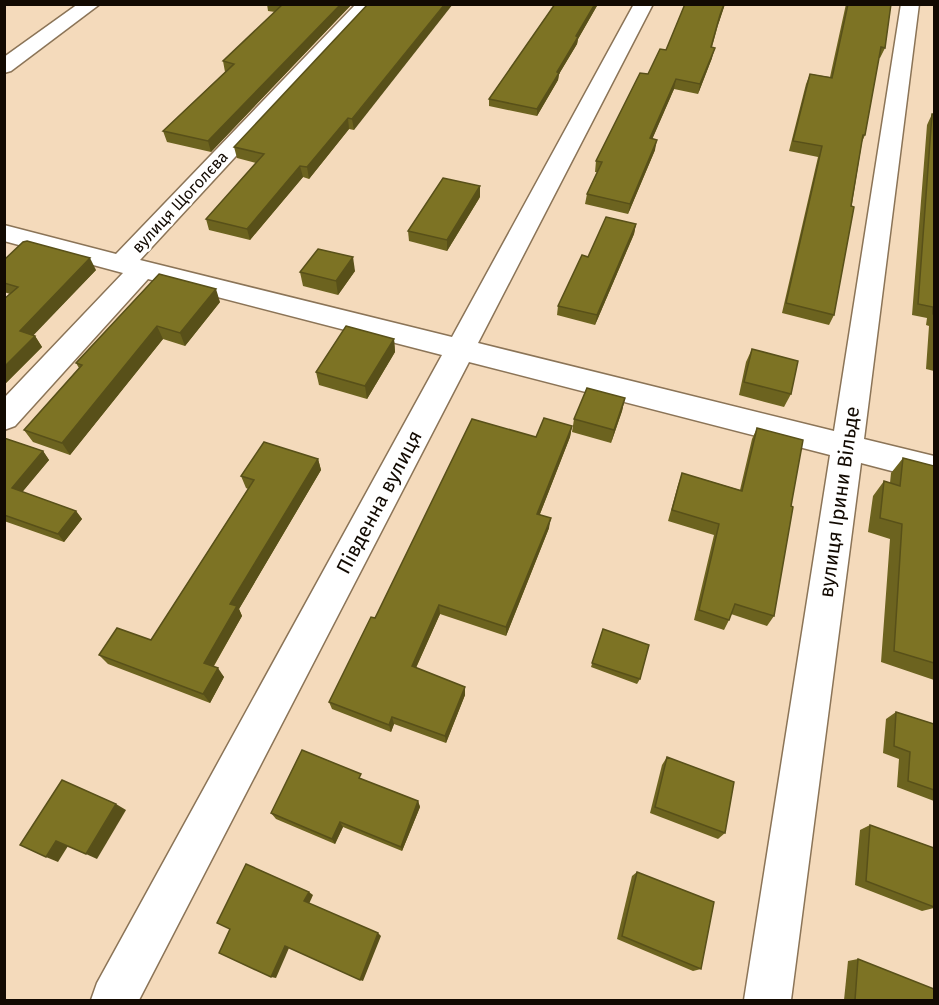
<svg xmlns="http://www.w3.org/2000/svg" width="939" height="1005" font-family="'Fira Sans',sans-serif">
<rect width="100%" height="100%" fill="#f4dabb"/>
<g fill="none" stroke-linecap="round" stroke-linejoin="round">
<!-- minor casing -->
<g stroke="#8b7457" stroke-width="3">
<g id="minor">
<path d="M78,4H100L11,71L4,73V57Z"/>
<path d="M356,4H376L140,260L452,337L634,4H653L478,343L834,431L901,4H919L864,439L934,456V482L861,463L791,1000H744L830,455L469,362L139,1000H91L97,983L442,355L148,279L15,426L4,430V398L123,273L4,241V225L116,254Z"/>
</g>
</g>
<!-- minor -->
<use href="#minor" fill="#fff" fill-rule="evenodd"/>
</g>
<!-- wall -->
<g fill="#6c631f">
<path d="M267,4H352L211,152L167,142L163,131L225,72L223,61L275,12L268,11Z"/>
<path d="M368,4L354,130L349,129L309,179L303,177L250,240L209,230L206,219L256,163L237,158L234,147Z"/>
<path d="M555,4H598L578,39L577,44L559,74L558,80L537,116L489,106V99Z"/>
<path d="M685,4H725L718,25L712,47V58L698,94L674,89L652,139L655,150L628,214L585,204L587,194L597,172H595L596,161L648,74L666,50Z"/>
<path d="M846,4H891L885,48L880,58H879L865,135L862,142L834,315L829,325L782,313L818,157L789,151L806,84L810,74L830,77Z"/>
<path d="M932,114H934V371L926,369L929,326L926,325L927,318L912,315L927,125Z"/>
<path d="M480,197L447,251L409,241L408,231Z"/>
<path d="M636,224L634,234L595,325L557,315L558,306L588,257Z"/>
<path d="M4,260L96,270L33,335L35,336L42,347L4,385L10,294L4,292Z"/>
<path d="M355,271L338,295L303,286L300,272Z"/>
<path d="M159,274L220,302L185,346L163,339L70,455L33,442L24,430L79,368L76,363Z"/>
<path d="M394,339L395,352L367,399L319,385L316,372Z"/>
<path d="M752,349L791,394L784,407L739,395L746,362Z"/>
<path d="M625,398L622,411L611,443L572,432L574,419Z"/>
<path d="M572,426L570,437L540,514L549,528L506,636L440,614L416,668L465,687V695L446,743L394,724L391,732L332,709L329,702L375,618L536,437Z"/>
<path d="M757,428L791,506L774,616L767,626L731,614L729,620L724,630L694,620L714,535L668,521L678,485L682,473L740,490L752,439Z"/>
<path d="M4,438L43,451L49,460L22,492L76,511L82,519L64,542L4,521Z"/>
<path d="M903,458L934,466V680L881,662L890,539L868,532L873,496L884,481L890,483L891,473Z"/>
<path d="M318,459L321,470L239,609L242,616L214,666L224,677L210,703L108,664L99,655L151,640L248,489L246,488L241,476Z"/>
<path d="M603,629L640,679L637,684L591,667Z"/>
<path d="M896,712L934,724V801L897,787L899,759L883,753L886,719Z"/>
<path d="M667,757L725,833L718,839L650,813L662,765Z"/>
<path d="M364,780L418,801L420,807L402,851L343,827L335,844L276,819L271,813Z"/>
<path d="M870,825L934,848V908L922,911L855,885L860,830Z"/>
<path d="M637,872L701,969L693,971L617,939L632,876Z"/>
<path d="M858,959L934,1000H844L848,961Z"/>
</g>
<!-- shaded-wall -->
<g fill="#585019">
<path d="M341,4H352L211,152L208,141Z"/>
<path d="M445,4H453L354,130L352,119Z"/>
<path d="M595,4H598L578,39L577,44L559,74L558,80L537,116V109L576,36Z"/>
<path d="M724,4H725L718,25L720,15Z"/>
<path d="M715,48L712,58L698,94L700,84Z"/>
<path d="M676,79L674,89L648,149L650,138Z"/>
<path d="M348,118L349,129L309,179L307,167Z"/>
<path d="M657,140L655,150L628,214L630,204Z"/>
<path d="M300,166L303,177L250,240L247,229Z"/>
<path d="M480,186V197L447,251V240Z"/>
<path d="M636,224L634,234L595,325L597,315Z"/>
<path d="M353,257L355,271L338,295L336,281Z"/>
<path d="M90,258L96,270L27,342L20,331Z"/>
<path d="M216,289L220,302L185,346L180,333Z"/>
<path d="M157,326L163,339L70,455L62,443Z"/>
<path d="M35,336L42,347L4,385V367Z"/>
<path d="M394,339L395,352L367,399L365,386Z"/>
<path d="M625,398L622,411L611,443L614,430Z"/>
<path d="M572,426L570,437L536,524L537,514Z"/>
<path d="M43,451L49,460L19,496L12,488Z"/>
<path d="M318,459L321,470L239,609L242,616L210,672L204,663L230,604Z"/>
<path d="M76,511L82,519L64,542L58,534Z"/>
<path d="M551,518L549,528L506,636V627Z"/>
<path d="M439,605L440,614L413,674L412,666Z"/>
<path d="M218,668L224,677L210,703L203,694Z"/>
<path d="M465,687V695L446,743L445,736Z"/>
<path d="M392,717L394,724L391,732L389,725Z"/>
<path d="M418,801L420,807L402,851L401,847Z"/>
<path d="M116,804L126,810L97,859L86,854Z"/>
<path d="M340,822L343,827L335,844L332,839Z"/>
<path d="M56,841L68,846L58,862L46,857Z"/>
<path d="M309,892L313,895L309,904L304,901Z"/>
<path d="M378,933L381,936L363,981L360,980Z"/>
<path d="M285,946L289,948L276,978L271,977Z"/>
</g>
<!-- building -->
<g fill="#7d7324" stroke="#585019" stroke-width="1.5">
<path d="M283,4H341L208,141L163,131L234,64L223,61Z"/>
<path d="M368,4H445L352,119L348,118L307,167L300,166L247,229L206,219L264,154L234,147Z"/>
<path d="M555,4H595L576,36L578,37L557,72L559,73L537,109L489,99Z"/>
<path d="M685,4H724L720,15L711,47L715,48L700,84L676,79L650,138L657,140L630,204L587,194L602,162L596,161L640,73L648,74L660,49L666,50Z"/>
<path d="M848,4H891L885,48L881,47L865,135H863L851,206L854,207L834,315L786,303L822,146L793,141L810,74L832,78Z"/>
<path d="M932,114H934V315L933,314V307L918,304Z"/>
<path d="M443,178L480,186L447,240L408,231Z"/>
<path d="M606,217L636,224L597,315L558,306L582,255L588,257Z"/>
<path d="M27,241L90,258L20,331L35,336L4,367V299L18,287L4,283V260L23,242Z"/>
<path d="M318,249L353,257L336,281L300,272Z"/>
<path d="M159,274L216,289L180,333L157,326L62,443L24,430L82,365L76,363Z"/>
<path d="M346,326L394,339L365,386L316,372Z"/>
<path d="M752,349L798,361L791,394L744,382Z"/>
<path d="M587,388L625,398L614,430L574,419Z"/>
<path d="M544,418L572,426L537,514L551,518L506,627L439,605L412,666L465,687L445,736L392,717L389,725L329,702L371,617L375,618L472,419L536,437Z"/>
<path d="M757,428L803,440L791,506L793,507L774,616L735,604L729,620L699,610L719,524L672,510L682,473L742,491Z"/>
<path d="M4,438L43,451L12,488L76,511L58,534L4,515Z"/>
<path d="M264,442L318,459L230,604L237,606L204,663L218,668L203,694L99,655L117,628L151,640L254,480L241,476Z"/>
<path d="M903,458L934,466V663L894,651L902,524L880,518L884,481L900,486Z"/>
<path d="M603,629L649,645L640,679L592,663Z"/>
<path d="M896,712L934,724V790L908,781L910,752L894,746Z"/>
<path d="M302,750L361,774L359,778L418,801L401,847L340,822L332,839L271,813Z"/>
<path d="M667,757L734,782L725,833L655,807Z"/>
<path d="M62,780L116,804L86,854L56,841L46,857L20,845Z"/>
<path d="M870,825L934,848V907L866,881Z"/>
<path d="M246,864L309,892L304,901L378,933L360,980L285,946L271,977L219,953L230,929L217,923Z"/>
<path d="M637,872L714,902L701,969L622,936Z"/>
<path d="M858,959L934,989V1000H855Z"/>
</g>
<g text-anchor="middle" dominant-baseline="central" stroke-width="5" stroke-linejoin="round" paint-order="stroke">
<!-- far-street labels -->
<g font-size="16" fill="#120a02" stroke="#fff">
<text transform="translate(180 202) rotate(-47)">вулиця Щоголєва</text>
</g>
<!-- street labels -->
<g font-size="20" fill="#120a02" stroke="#fff">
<text transform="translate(379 502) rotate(-62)">Південна вулиця</text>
<text transform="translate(839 502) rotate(-82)">вулиця Ірини Вільде</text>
</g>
</g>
<!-- border -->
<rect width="939" height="1005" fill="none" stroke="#120a02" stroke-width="12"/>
</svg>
